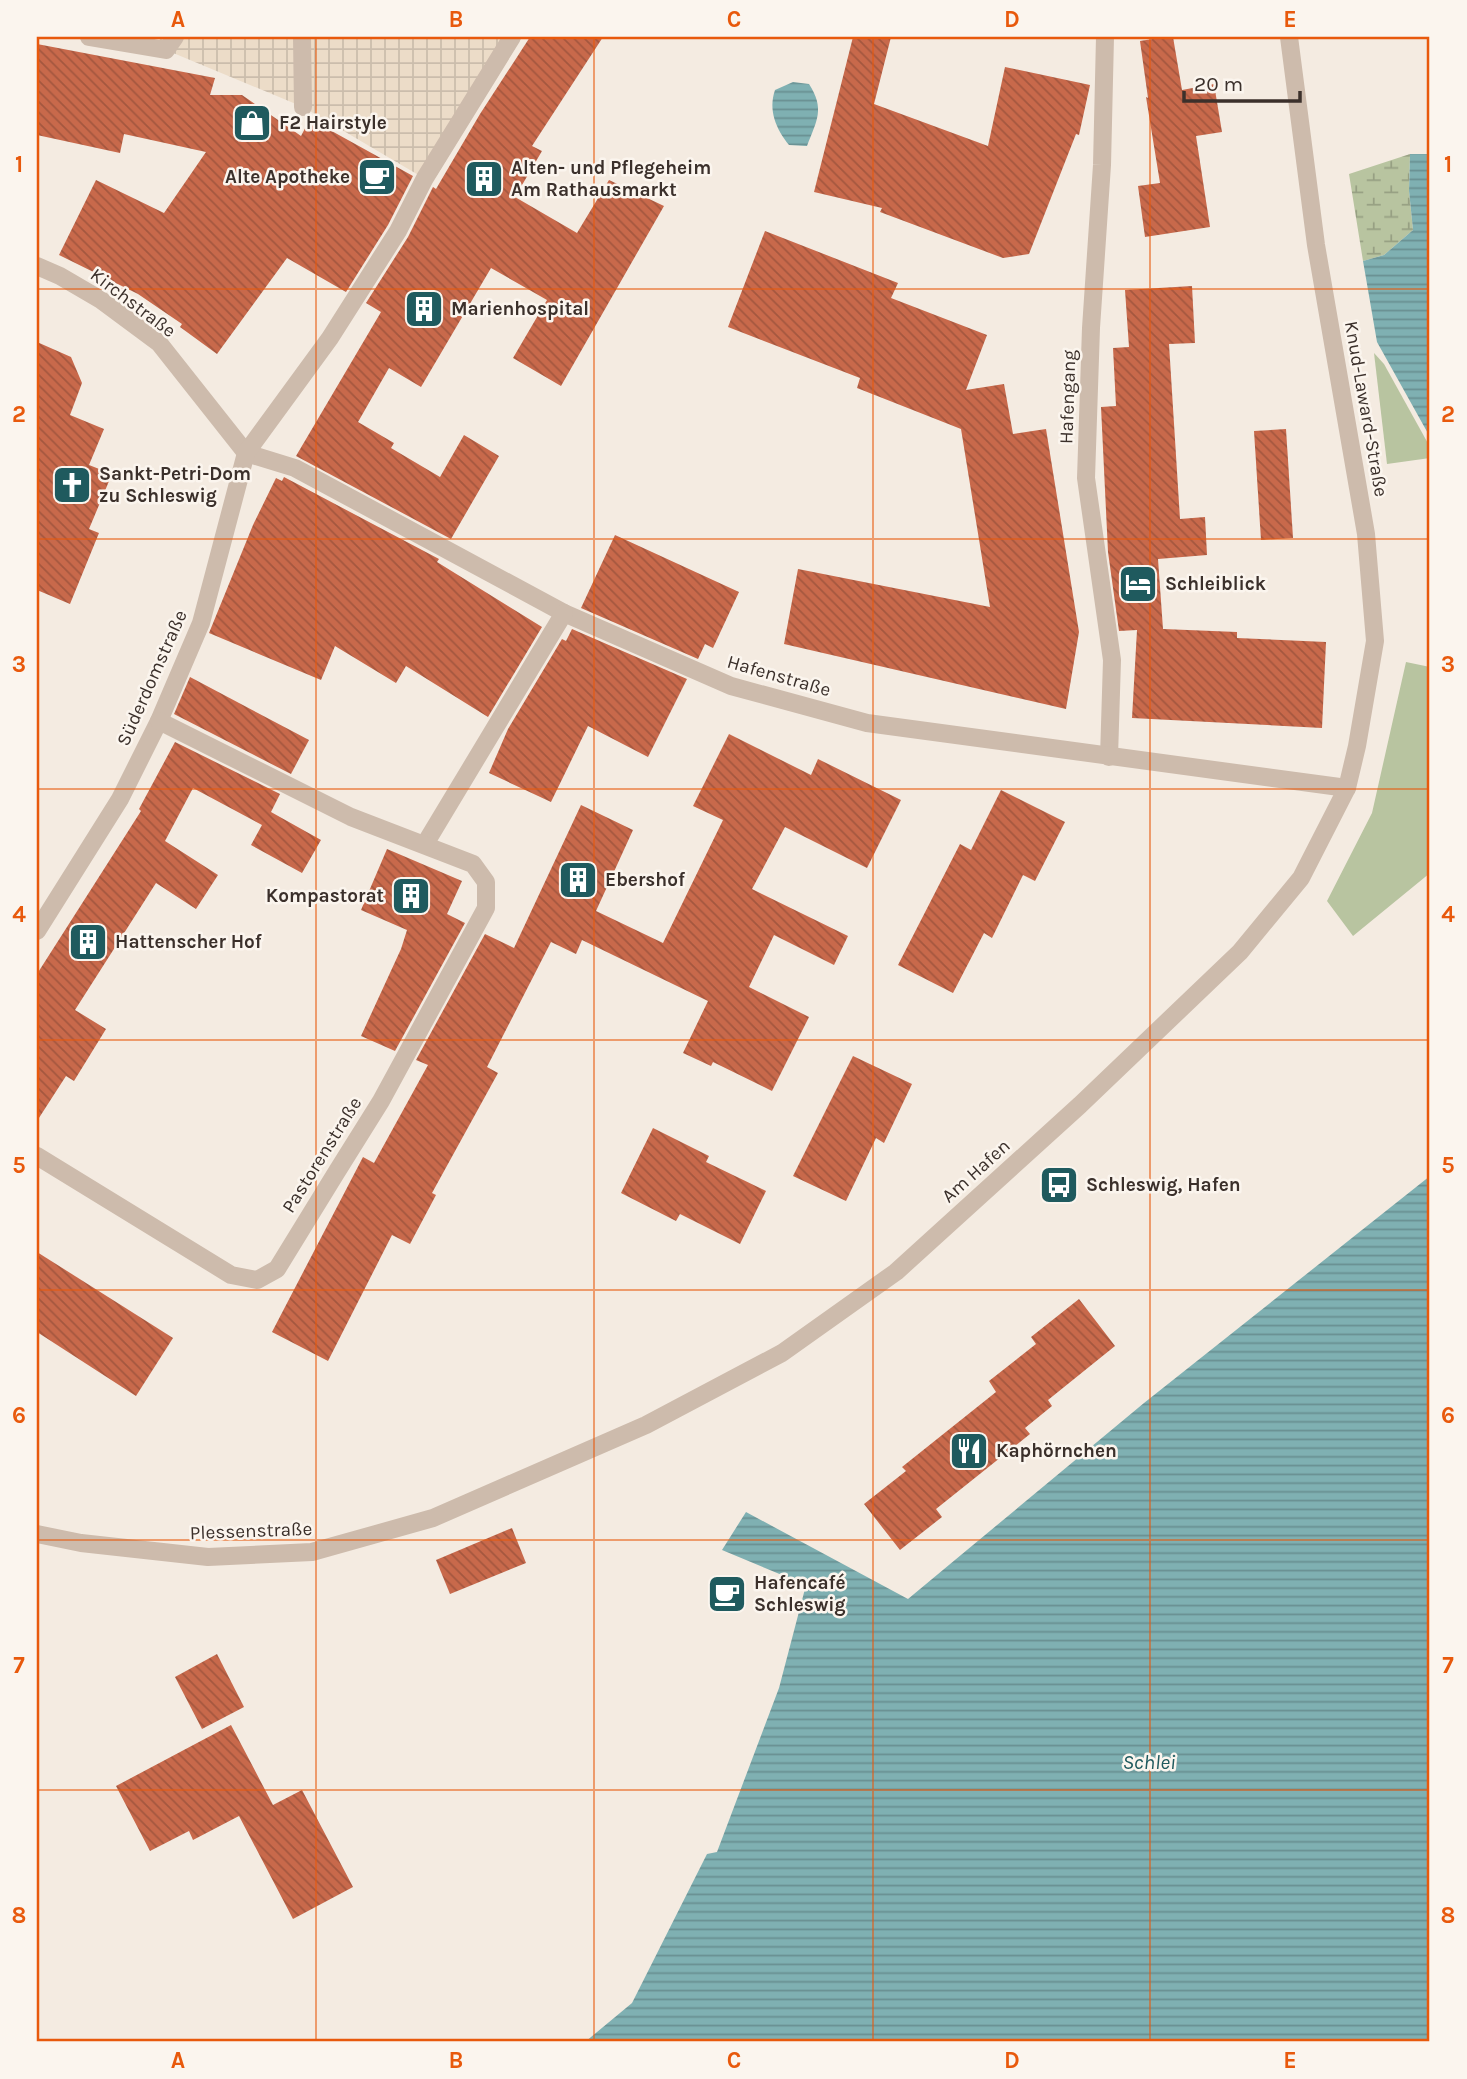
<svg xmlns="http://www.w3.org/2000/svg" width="1467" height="2079" font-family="Karla,sans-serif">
<defs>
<pattern id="wetland-marsh" width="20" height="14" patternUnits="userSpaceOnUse" patternTransform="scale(1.75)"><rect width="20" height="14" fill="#b8c4a0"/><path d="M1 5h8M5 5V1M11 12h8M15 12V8" fill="none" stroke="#97a083"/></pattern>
<pattern id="plaza-grid" width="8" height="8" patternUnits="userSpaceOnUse" patternTransform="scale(1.75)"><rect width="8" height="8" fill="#ecdcc8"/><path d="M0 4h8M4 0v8" fill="none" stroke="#cbbdac"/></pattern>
<pattern id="water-rules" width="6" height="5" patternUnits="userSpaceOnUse" patternTransform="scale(1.75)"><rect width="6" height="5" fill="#7fb0b2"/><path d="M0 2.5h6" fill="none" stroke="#699091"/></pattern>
<pattern id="building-back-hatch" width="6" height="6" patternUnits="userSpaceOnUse" patternTransform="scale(1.75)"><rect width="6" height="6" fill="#c8694b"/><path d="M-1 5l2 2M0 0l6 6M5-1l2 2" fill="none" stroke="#a4573f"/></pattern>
</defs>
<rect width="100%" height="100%" fill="#f4ebe1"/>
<!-- green -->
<g fill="#b8c4a0">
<path d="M1374,353L1384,364L1430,447V458L1387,464Z"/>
<path d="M1406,662L1430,667V873L1353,936L1327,901L1372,813Z"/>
</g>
<!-- wetland -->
<path fill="url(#wetland-marsh)" d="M1410,154L1409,191L1413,230L1384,255L1363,261L1349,174Z"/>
<!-- plaza -->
<path fill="url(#plaza-grid)" d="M161,37H522L432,183L303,107L166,50L158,41Z"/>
<!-- water -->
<g fill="url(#water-rules)">
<path d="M793,82L809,84C825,109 817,120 807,146L789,145C776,129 768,110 775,90Z"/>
<path d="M1410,154H1430V437L1377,342L1363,261L1384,255L1413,230L1409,191Z"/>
<path d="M1430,1176V2042H585L632,2003L707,1854L717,1852L779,1688L806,1585L722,1550L746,1512L908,1599L1144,1403Z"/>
</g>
<!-- building -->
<g fill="url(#building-back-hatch)">
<path d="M530,37H603L532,146L542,151L515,197L577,233L609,180L664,206L561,386L513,358L547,300L491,268L421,387L389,368L358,422L394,443L391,448L440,477L464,435L499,456L451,539L296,456L381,312L366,303L408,237L433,187L436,189L480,114Z"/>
<path d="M853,37H891L874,104L988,146L1005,67L1090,85L1079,135L1076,134L1029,254L1003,258L880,212L882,208L814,192Z"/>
<path d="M1165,37H1173L1182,90L1214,84L1222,132L1196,136L1210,227L1145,237L1138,186L1160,183L1146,97L1148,98L1140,41Z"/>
<path d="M37,44L215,78L210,95H242L301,136L310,119L413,176L388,225L346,292L287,258L217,354L180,327L182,324L138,294L59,255L96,180L164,213L206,152L124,134L120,153L37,135Z"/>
<path d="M765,231L898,283L891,298L987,335L966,390L1004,384L1013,434L1046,429L1079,632L1066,709L784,644L798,569L990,607L961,429L857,388L860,378L728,327Z"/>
<path d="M1192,286L1195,343L1169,344L1180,519L1205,517L1207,555L1158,559L1163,629L1237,632V638L1326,642L1322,728L1132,718L1137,630L1119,631L1108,552L1101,407L1116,406L1113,348L1129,347L1125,290Z"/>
<path d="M37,342L71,357L82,383L70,415L104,429L89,465L112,474L89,529L99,533L70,604L37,590Z"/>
<path d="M1286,429L1293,538L1261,540L1254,431Z"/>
<path d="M284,477L439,559L437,562L542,627L488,717L406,666L396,683L335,646L321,680L209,633L253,525L276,478L282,481Z"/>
<path d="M615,535L739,592L713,648L705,644L698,659L581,608Z"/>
<path d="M572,629L687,679L648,757L588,726L551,802L489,773L508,729L562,639L566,641Z"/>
<path d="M190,677L309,740L291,774L174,714Z"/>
<path d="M729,734L811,775L818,759L901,800L867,868L785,827L752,889L848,936L834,965L774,935L749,987L809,1017L772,1091L713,1062L711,1066L683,1053L708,1001L582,940L576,954L551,942L487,1067L498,1073L432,1193L436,1195L410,1244L392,1235L328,1361L272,1332L363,1157L374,1163L428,1065L416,1060L485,934L514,948L581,805L633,830L596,911L663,943L723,820L693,806Z"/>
<path d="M175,742L280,794L271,812L321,840L302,873L251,845L262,825L193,788L165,841L218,875L196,909L156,883L75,1010L106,1029L74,1081L66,1076L37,1121V974L141,811L139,809Z"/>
<path d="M1001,790L1065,822L1035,881L1023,875L992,938L984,933L953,993L898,965L960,844L971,850Z"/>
<path d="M387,849L462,881L447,914L465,923L395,1051L361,1036L401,949L407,930L361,910Z"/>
<path d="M853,1056L912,1084L884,1143L876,1138L846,1201L793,1176Z"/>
<path d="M653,1128L709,1156L706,1162L766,1191L740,1244L680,1214L676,1221L621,1193Z"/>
<path d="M37,1252L173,1338L136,1396L37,1332Z"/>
<path d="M1079,1299L1115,1346L1048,1400L1052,1406L1025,1428L1030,1434L936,1509L942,1517L900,1550L864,1504L906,1471L902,1467L996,1392L989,1381L1036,1344L1031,1337Z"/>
<path d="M512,1528L526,1563L450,1594L436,1560Z"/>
<path d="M217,1654L244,1707L202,1729L175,1677Z"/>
<path d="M231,1725L273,1805L302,1790L353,1887L293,1919L239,1816L193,1840L189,1831L150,1851L116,1786Z"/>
</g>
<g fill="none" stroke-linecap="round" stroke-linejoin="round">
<!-- street -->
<g stroke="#cdbbac" stroke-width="18">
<path d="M89,37L166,50L175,37"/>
<path d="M302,37L303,107"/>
<path d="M1105,37L1102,165L1091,328L1086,478L1112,660L1109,757"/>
<path d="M37,266L60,276L101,300L159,343L246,453"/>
<path d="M246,453L295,468L564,613L731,686L867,723L1347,788"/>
<path d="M425,844L564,613"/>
<path d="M37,931L120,799L159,721L201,623L246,453L330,338L398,231L425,178L512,37"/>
<path d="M37,1156L231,1275L257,1280L277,1269L336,1173L381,1101L486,908V882L473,864L351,817L159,721"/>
<path d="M37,1534L81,1543L208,1557L312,1552L433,1518L646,1425L782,1353L896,1272L1080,1105L1240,952L1301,878L1347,788L1357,746L1375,641L1366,534L1316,245L1289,37"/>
</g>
</g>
<!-- grid -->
<path fill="none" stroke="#e8590c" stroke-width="2" stroke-opacity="0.55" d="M316,37V2042M594,37V2042M873,37V2042M1150,37V2042M37,289H1430M37,539H1430M37,789H1430M37,1040H1430M37,1290H1430M37,1540H1430M37,1790H1430"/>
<!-- icons -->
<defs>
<g id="shop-square" transform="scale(2.0125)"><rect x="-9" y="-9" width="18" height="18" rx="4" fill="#1f5a5e" stroke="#fbf5ee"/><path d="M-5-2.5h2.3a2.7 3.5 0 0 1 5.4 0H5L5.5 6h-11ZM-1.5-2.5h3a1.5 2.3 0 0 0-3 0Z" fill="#fff"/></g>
<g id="cafe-square" transform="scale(2.0125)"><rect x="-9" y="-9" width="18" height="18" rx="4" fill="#1f5a5e" stroke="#fbf5ee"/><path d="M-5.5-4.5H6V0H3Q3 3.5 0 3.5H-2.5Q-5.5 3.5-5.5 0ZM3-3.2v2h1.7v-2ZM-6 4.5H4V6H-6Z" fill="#fff"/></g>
<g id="building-square" transform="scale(2.0125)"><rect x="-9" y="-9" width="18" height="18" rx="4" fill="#1f5a5e" stroke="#fbf5ee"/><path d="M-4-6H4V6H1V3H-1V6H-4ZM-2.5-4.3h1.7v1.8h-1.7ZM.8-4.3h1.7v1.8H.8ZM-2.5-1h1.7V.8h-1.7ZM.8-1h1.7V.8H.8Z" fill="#fff"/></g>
<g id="church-square" transform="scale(2.0125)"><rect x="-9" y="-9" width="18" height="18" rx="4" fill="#1f5a5e" stroke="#fbf5ee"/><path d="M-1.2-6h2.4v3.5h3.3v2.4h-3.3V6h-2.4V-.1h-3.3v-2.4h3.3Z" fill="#fff"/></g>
<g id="hotel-square" transform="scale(2.0125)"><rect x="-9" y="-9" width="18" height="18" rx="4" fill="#1f5a5e" stroke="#fbf5ee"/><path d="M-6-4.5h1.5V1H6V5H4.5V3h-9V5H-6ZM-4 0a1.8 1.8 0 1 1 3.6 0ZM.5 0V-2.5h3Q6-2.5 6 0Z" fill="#fff"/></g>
<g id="bus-square" transform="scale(2.0125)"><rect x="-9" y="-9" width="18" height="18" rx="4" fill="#1f5a5e" stroke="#fbf5ee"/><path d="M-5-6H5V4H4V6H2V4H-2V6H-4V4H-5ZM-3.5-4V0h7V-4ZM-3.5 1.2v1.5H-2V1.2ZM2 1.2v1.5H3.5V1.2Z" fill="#fff"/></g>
<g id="restaurant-square" transform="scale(2.0125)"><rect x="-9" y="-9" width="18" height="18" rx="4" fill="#1f5a5e" stroke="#fbf5ee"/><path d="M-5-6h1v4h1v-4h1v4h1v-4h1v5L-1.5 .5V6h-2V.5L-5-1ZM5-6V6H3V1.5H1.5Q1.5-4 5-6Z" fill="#fff"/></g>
</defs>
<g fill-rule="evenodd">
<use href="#shop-square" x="252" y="123"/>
<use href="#cafe-square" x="377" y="177"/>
<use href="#building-square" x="484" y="179"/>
<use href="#building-square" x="424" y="309"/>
<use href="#church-square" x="72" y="485"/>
<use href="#hotel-square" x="1138" y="584"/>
<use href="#building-square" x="578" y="880"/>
<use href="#building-square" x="411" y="896"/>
<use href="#building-square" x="88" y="942"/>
<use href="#bus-square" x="1059" y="1185"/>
<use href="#restaurant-square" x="969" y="1451"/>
<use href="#cafe-square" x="727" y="1594"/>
</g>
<g text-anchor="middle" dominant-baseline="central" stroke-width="5" stroke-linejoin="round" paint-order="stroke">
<!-- poi labels -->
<g font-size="19" font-weight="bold" fill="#3b302b" stroke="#fbf5ee" text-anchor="start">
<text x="279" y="123">F2 Hairstyle</text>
<text x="511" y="168">Alten- und Pflegeheim<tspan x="511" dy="22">Am Rathausmarkt</tspan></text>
<text x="350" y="177" text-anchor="end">Alte Apotheke</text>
<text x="451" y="309">Marienhospital</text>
<text x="99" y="474">Sankt-Petri-Dom<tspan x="99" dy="22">zu Schleswig</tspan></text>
<text x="1165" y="584">Schleiblick</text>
<text x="605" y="880">Ebershof</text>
<text x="384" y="896" text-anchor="end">Kompastorat</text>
<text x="115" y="942">Hattenscher Hof</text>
<text x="1086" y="1185">Schleswig, Hafen</text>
<text x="996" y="1451">Kaphörnchen</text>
<text x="754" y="1583">Hafencafé<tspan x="754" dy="22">Schleswig</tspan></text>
</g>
<!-- street labels -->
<g font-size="19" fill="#3b302b" stroke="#fbf5ee">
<text transform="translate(133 303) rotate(37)">Kirchstraße</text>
<text transform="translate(1068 397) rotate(-88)">Hafengang</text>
<text transform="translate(1366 409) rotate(80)">Knud-Laward-Straße</text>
<text transform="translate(779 676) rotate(16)">Hafenstraße</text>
<text transform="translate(152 678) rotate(-66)">Süderdomstraße</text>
<text transform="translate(322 1155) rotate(-58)">Pastorenstraße</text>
<text transform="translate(976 1171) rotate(-42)">Am Hafen</text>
<text transform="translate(251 1531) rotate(-2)">Plessenstraße</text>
</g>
<!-- water labels -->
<g font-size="21" font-style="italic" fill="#1f5a5e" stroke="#fbf5ee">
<text x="1149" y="1762">Schlei</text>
</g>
</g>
<!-- border -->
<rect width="1467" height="2079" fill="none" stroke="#fbf5ee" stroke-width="77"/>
<!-- scale -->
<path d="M1184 91v10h116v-10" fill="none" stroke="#3b302b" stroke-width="3.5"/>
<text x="1194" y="91" font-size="21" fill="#3b302b" stroke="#fbf5ee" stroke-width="5" paint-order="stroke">20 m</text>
<rect x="38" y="38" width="1390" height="2002" fill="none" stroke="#e8590c" stroke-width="2.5"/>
<g font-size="23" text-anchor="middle" font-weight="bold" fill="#e8590c">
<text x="178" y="27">A</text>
<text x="456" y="27">B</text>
<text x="734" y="27">C</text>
<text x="1012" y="27">D</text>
<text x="1290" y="27">E</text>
<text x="19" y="172">1</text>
<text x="1448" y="172">1</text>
<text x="19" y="422">2</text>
<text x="1448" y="422">2</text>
<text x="19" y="672">3</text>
<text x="1448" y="672">3</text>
<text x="19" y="922">4</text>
<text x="1448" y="922">4</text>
<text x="19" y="1173">5</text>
<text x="1448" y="1173">5</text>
<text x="19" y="1423">6</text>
<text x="1448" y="1423">6</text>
<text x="19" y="1673">7</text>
<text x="1448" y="1673">7</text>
<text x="19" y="1923">8</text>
<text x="1448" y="1923">8</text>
<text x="178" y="2068">A</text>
<text x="456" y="2068">B</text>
<text x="734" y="2068">C</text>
<text x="1012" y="2068">D</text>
<text x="1290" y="2068">E</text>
</g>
</svg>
